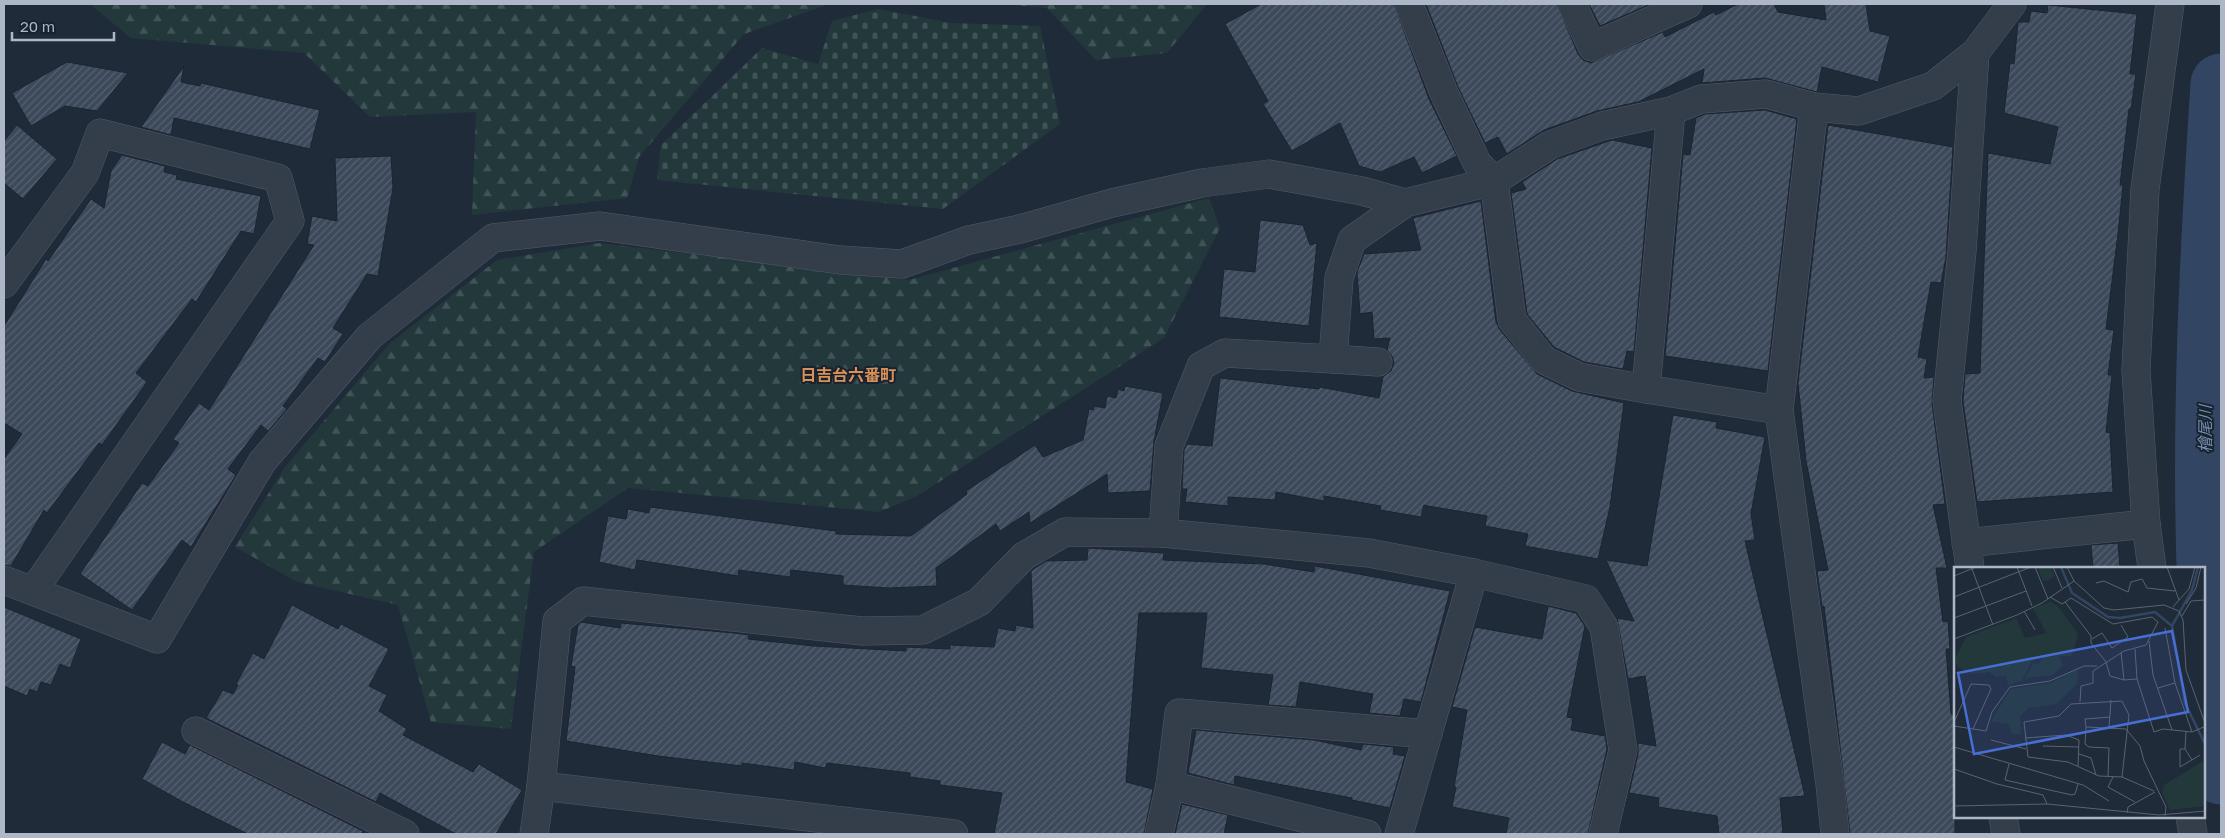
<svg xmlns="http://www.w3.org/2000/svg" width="2225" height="838" font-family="'Golos Text','Noto Sans JP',sans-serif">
<defs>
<pattern id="forest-firs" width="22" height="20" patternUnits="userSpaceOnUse" patternTransform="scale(1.25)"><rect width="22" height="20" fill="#22383b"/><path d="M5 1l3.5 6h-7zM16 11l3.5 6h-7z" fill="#405356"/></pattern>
<pattern id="cemetery-stones" width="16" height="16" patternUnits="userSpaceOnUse" patternTransform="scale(1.25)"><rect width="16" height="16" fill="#22383b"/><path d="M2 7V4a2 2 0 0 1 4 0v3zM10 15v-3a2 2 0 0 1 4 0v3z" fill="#405356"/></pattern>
<pattern id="building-hatch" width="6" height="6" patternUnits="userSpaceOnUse" patternTransform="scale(1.25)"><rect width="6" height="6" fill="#3c495a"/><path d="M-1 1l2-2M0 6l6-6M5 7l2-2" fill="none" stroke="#566170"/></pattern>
</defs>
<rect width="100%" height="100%" fill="#202b3a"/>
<!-- forest -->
<g fill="url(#forest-firs)">
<path d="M90,4H829L744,34L639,157L627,198L472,215L476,112L370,117L304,53L131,38Z"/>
<path d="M1001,4H1207L1167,53L1096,60L1047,8Z"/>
<path d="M1209,198L1220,228L1164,338L917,496L879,512L628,488L534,552L511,729L431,722L398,605L297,582L235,547L285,467L389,344L497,260L600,243L909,280Z"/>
</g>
<!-- cemetery -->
<path fill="url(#cemetery-stones)" d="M878,9L952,23L1040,26L1060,124L943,209L657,180L661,145L762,48L818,64L832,21Z"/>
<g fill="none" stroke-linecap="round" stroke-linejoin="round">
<!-- river -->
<path stroke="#324663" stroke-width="61" d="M2221,84C2210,254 2201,424 2208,594C2210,653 2210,715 2221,774"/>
</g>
<!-- building -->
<g fill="url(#building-hatch)" stroke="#1b2431">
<path d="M1261,4H1394L1429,99L1457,156L1422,173L1414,157L1380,172L1359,166L1340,123L1292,151L1263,104L1268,101L1225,24Z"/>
<path d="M1426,4H1557L1578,54L1583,60L1591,63L1663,32L1665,37L1714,12L1716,15L1738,4H1774L1778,12L1826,20L1824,4H1866L1870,31L1890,36L1878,82L1822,67L1817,92L1765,78L1702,83L1704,69L1638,102L1597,111L1544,130L1507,154L1498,137L1485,143L1458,87Z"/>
<path d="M1589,4H1648V5L1600,26Z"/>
<path d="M2048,5L2137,14L2130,74H2136L2131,109H2129L2120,185H2123L2118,234L2106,329L2114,330L2108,375H2112L2106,432L2110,433L2113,492L1977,502L1963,401L1965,374L1980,373L1988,153L2050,164L2058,127L2004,113L2010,63L2014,64L2018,22H2029L2031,11L2047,13Z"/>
<path d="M67,62L128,73L97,111L65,106L31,126L12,93Z"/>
<path d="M184,66L181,82L200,86L201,83L320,110L310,149L174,118L171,135L141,127Z"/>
<path d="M1765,110L1797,119L1768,371L1665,356L1683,154L1690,155L1696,118L1705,114Z"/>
<path d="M17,125L57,159L23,199L4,183V141Z"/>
<path d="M1828,125L1953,147L1946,257L1941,283L1931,282L1918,357L1927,359L1924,378L1934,377L1932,403L1945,504L1933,505L1947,568H1936L1943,622L1948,621L1950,649H1946L1951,714H1955V834H1850L1824,606L1822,607L1817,571L1828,570L1806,461L1798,383Z"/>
<path d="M1612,140L1652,148L1634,352L1627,351L1623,369L1584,362L1554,347L1527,314L1511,193L1526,189L1522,182L1557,159Z"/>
<path d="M122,155L165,166L164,172L177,175L176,179L261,196L254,234L241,231L196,302L192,299L136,373L147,382L102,445L99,443L47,513L44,510L11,566L4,565V459L22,434L4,423V326L46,259L48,261L91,199L104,208L111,171Z"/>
<path d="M391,156L393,188L378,276L367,274L333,328L343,334L325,362L318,358L283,406L287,409L268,431L261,425L228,469L236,475L191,547L182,540L132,610L80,574L142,483L148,486L179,443L173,439L199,403L209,410L314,245L307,244L312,216L337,221L335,158Z"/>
<path d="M1481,201L1496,322L1500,330L1537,374L1572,391L1624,403L1610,507L1598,559L1525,546L1528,534L1485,526L1487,516L1428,506L1424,505L1421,517L1380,510L1381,506L1324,496V501L1276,492L1275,500L1228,497V506L1185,502L1187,489H1182L1184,450L1187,444L1212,446L1220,378L1319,389V387L1379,398L1383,377L1391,371L1394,363L1392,356L1387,350L1390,338L1374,339L1372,312L1360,314L1357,272L1364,254L1421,250L1413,218Z"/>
<path d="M1260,220L1303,225L1310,245L1317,243L1309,326L1219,317L1224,269L1255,272Z"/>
<path d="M1125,386L1163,393L1154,441L1150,491L1108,493L1107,474L1030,523L1029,512L1000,531L996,524L936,568L937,586L888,588L843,585V576L791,570L790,577L739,570L738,576L637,560L635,570L599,562L608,516L626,519L628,509L649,513L650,507L698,513L836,531V534L911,536L967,494L966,491L1035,445L1043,457L1083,440L1089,409L1093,410L1094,406L1105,408L1107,396L1116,398L1118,389L1124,391Z"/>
<path d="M1673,415L1717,422L1716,428L1765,437L1751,514L1755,540L1745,541L1805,796L1780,798L1783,834H1719L1717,816L1658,807L1659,798L1629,793L1638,754V743L1656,746L1645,676L1628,679L1617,618L1634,621L1606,560L1647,566Z"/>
<path d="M2118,543L2120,568H2093L2091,545Z"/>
<path d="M1088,548L1164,553L1163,560L1264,564L1314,572L1315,566L1450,591L1421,702L1404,699L1400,716L1369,713L1373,694L1300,682L1296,707L1268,705L1273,675L1201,668L1207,613H1139L1126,782L1153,789L1144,834H994L1002,793L940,785V781L910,777V773L827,763L825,768L795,762L794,770L742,763V766L658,756L566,741L575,667L571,666L578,625L581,622L620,628L621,623L734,633L749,635L748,639L814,646L906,651V647L950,649V645L994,647L998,628L1015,631L1016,625L1033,628L1031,571L1046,561L1087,560Z"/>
<path d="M292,605L338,629L341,624L389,649L369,686L387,695L379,711L407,729L403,735L473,772L479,764L522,790L496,834H456L380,793L376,802L206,718L223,690L233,694L238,685L236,684L253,653L264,659Z"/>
<path d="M1548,606L1576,613L1585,626L1567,717L1573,718L1571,730L1605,736L1607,749L1588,834H1506L1509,818L1452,807L1456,787H1454L1467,710L1452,707L1475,627L1542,639Z"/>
<path d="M4,607L81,639L70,668L60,664L51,685L41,682L37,692L30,689L27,696L4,686Z"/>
<path d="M1196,730L1314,740L1361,750L1363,744L1394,747L1393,754L1405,756L1390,808L1352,800V798L1235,776L1234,785L1188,773Z"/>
<path d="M162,742L185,754L190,745L363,831L361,834H248L183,802L142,779Z"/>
<path d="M1182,804L1228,815L1224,834H1175Z"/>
</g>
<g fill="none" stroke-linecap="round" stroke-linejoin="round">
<!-- minor casing -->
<g stroke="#515a68" stroke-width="29">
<g id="minor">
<path d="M1409,4L1444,93L1477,163L1494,181L1512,320L1544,360L1579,377L1646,389"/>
<path d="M1572,4L1592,47L1688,4"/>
<path d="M1814,107L1779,410L1830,784L1835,834"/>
<path d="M1671,111L1646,389L1779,410"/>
<path d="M4,284L85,173L100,133L278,178L290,221L33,591"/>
<path d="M1333,359L1378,362"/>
<path d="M1163,533L1169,446L1201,366L1225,353L1333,359L1339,278L1352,240L1405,203L1494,181L1550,145L1602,126L1671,111L1701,99L1766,94L1814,107L1859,111L1933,86L1975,53L2012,4"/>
<path d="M1966,543L2146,524"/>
<path d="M1970,568L1947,401L1962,251L1975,53"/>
<path d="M2152,568L2146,524L2136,370L2145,189L2170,4"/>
<path d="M4,580L157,639L262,462L370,336L493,238L600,226L840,260L902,264L969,240L1020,229L1112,203L1202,183L1269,174L1362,191L1405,203"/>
<path d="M196,731L405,834"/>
<path d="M1170,785L1179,713L1428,734"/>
<path d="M541,786L954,834"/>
<path d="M2003,817L2006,834"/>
<path d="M2190,817L2193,834"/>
<path d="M534,834L541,786L557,621L583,601L862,631L923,630L979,602L1024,556L1065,532L1163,533L1369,553L1474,573L1586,599L1604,627L1623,750L1603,834"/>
<path d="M1159,834L1170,785L1367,834"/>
<path d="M1399,834L1474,573"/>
</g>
</g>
<!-- minor -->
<use href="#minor" stroke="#343d4a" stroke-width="28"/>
</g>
<g text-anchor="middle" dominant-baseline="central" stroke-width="4" stroke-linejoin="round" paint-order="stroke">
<!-- neighbourhood labels -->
<g font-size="16" font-weight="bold" fill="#d99157" stroke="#19222f">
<text x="848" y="375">日吉台六番町</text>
</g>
<!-- water labels -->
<g font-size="16" font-style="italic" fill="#748eb1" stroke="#19222f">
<text transform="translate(2205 429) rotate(-90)">檜尾川</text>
</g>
</g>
<!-- overview -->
<g transform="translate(1954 567)">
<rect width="251" height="251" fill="#202b3a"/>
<path d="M96,35L104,39L124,67L118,89H87L77,95L68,113L54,118L52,108L42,110L35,105L18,107L4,100L1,92L12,70L62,51L71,71L92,66L79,41ZM124,102L123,117L102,137L74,141L66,149L67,167H59L54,157L37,154L57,122L97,116Z" fill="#22383b"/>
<path d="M105,89L109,98L99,108L71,111L79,96L84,97L89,90Z" fill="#22383b"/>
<path d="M84,0H97L101,10L89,15ZM251,193V239L216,243L208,225L210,218Z" fill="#22383b"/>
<path fill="none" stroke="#324663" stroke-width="2.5" d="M107,0L118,26L154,50L166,51L201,45L218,59L231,136L252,179M218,59L238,23L244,0"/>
<path fill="none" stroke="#596372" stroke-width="1" d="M63,0L78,39M81,0L94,32M99,0L108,21M113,0L120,14L150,41L160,43L210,38L225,44L229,53L232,103L252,159M213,0L225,33L219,40M18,2L39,58M0,9L22,0M142,16L150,14L174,25L177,15L188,12L193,21L221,24M0,30L77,0M96,30L108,37L111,35L137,69V76L152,95L156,109L170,113M225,33L235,22L241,0M111,35L117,31L159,57L198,50L204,55L192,78L170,84L139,104V116L127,119L126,135M232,37L242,21L247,0M70,44L81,63M228,49L237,34L251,33M0,51L72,24M211,61L221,116L238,165M0,72L63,48L88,36L120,14M138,72L148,66L158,81L174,70L167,58M195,74L199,108L218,163M181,82L183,112L200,165L209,162L238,165L252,159M167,85L170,113L183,112M204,121L221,116M0,155L17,117L35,118L37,122L19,162M0,159L32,164L38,145L56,120L96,114L130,99H143M132,160L131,152L156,150M155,161L157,133M232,164L231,182L238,193M71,171L112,168L125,173L124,199M37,173L72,182M89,179L125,180M0,180L129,218L155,234M125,187L137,191L142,208M55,197L51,213L118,228L121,227L124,217M226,200L246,188M226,200V182H231M0,202L43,217L89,228L93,237M154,209L155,181L135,180L131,177L132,160L172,162L186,179L190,194L212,240L211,249M159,210L154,220L181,235M168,210L175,148L168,134L117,137L105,149L70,155L74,190L114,195L145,209L168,210L200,224M0,239L93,237L205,248L252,244M173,246L174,240L201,225"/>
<path fill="#486ed3" fill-opacity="0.15" stroke="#486ed3" stroke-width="2.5" d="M218,64L234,145L20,187L4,106Z"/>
<rect width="251" height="251" fill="none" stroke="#aeb7c7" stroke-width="2.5"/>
</g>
<!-- border -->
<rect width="2225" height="838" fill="none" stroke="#aeb7c7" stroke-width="10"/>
<!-- scale -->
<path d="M12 32v8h102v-8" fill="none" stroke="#aeb7c7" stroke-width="2.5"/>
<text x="20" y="32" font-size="15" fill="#aeb7c7" stroke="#19222f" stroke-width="4" paint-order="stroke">20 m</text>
</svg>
